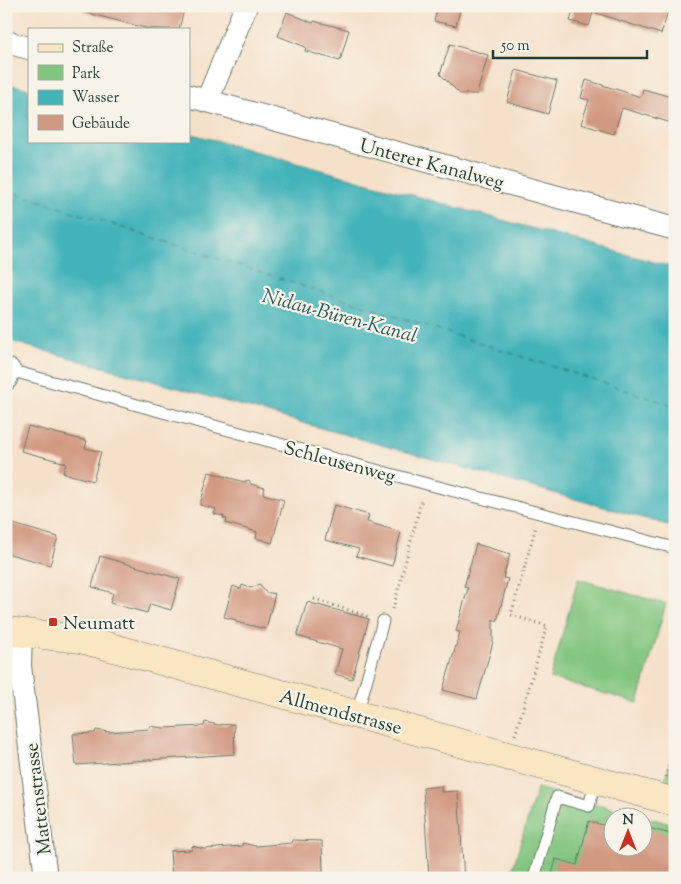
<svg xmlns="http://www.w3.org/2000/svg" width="681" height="884" viewBox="0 0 681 884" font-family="'Sorts Mill Goudy',serif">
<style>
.green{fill:#81c57f;stroke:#50815a;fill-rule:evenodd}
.water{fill:#43b3b9;stroke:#317876}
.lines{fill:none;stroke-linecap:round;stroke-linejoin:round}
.ferry{stroke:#285a55;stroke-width:1;stroke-dasharray:6 5;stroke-linecap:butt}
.building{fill:#d19881}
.service-casing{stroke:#6a7668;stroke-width:13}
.minor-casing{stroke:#6a7668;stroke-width:24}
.secondary-casing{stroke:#6a7668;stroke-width:29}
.path{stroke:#6a7668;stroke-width:3;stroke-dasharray:1 4;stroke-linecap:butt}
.service{stroke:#fff;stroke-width:11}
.minor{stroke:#fff;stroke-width:22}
.secondary{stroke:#fbe6c3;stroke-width:28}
.poi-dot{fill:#c8321e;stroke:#f7f3e8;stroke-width:2}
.labels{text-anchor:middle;stroke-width:4.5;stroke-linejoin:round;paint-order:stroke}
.street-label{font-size:19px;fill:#1f3d34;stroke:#f7f3e8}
.poi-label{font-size:19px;fill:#1f3d34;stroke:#f7f3e8;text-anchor:start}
.water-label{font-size:20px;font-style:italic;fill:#285a55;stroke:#f7f3e8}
</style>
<rect width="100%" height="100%" fill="#f7f3e8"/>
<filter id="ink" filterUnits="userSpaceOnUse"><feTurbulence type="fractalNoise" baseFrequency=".02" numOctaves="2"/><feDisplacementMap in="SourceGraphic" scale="10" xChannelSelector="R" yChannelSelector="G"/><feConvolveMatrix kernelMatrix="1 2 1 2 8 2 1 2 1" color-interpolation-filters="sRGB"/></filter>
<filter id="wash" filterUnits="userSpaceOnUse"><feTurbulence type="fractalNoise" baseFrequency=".0096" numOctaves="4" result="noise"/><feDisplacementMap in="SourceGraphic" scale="20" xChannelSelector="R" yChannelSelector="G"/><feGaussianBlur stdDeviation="1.12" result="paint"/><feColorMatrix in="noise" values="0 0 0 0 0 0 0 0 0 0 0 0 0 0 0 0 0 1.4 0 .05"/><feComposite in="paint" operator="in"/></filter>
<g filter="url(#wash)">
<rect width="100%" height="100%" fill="#f5e1ca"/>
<g class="green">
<path d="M578 579 666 604 638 703 550 678Z"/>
<path d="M675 746V787L664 784Z"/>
<path d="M537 788 675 825V878H510ZM614 816H644V846H614Z"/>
</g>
<path class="water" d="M6 83 29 89V141H189V133L675 268V527L6 340Z"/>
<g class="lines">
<path class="ferry" d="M6 190 675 406"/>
</g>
<g id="blocks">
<g class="building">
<path d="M85 6H185L179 29H149L84 12Z"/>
<path d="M438 6H461L456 26 434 21Z"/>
<path d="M575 6H670L661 34 593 12 589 26 570 21Z"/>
<path d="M287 12 313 23 314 21 349 30 340 61 305 51 306 47 278 36Z"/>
<path d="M450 44 488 55 477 94H460L440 74Z"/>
<path d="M516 70 557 81 548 114 507 102Z"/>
<path d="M586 80 641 97 643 89 675 98V124L622 108 614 134 581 124 589 100 581 98Z"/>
<path d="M28 426 87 441 85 448 101 452 93 481 63 473 66 463 21 451Z"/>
<path d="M209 472 244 482 249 480 251 484 265 488 263 494 284 500 272 543 256 538 257 532 226 523 227 519 223 518 224 516 214 514 216 509 200 505Z"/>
<path d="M334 505 369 515 367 522 401 532 392 566 356 556 359 549 325 540Z"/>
<path d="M6 522 58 537 50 565 6 553Z"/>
<path d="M476 544 510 554 503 578 508 579 497 621 493 619V642L477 699 443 690 460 632 456 631 468 588 464 587Z"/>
<path d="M100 556 180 579 171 610 150 604 147 613 110 603 113 593 92 587Z"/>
<path d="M260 584 265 592 275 594 266 629 236 622V620L224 617 233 586 241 589 242 585 251 588Z"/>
<path d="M307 602 369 619 352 679 335 674 342 649 297 636Z"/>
<path d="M205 722 218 725 234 724 235 754 76 765 73 734 95 733 96 730 108 732 150 729V726L164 728 204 726Z"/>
<path d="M441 786V792L458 791 464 878H429L423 788Z"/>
<path d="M612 818 614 846H644V827L675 835V878H551L556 859 577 865 589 821 610 827Z"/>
<path d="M293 840 322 841 323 872 236 878H172L170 851 192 850V846L204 849 242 846V843L256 846 292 843Z"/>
</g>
</g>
</g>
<g filter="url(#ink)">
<use href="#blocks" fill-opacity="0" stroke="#6a7668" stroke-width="1"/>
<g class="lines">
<g class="service-casing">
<g id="service">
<path d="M9 370 427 484 675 548"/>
<path d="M357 714 383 621"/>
<path d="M534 878 557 797 589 806 596 780"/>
</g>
</g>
<g class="minor-casing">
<g id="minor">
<path d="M6 42 29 48"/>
<path d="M189 96 675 229"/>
<path d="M207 101 246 6"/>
<path d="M6 370H9L6 379"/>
<path d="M21 632 20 666 46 878"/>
</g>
</g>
<g class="secondary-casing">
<path id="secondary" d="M6 631 81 639 675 802"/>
</g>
<g class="path">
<path d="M314 599 370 617"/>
<path d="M393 609 422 499"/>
<path d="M515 735 547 626 511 615 536 526"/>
<path d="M666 777 675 746"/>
</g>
<use href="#service" class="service"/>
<use href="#minor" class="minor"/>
<use href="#secondary" class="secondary"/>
</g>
</g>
<rect class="poi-dot" x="48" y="617" width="10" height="10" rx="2.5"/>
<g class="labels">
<g class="street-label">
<text transform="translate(432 163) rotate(15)" y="7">Unterer Kanalweg</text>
<text transform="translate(340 461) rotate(15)" y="7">Schleusenweg</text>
<text transform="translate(341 711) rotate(15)" y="7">Allmendstrasse</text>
<text transform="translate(37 799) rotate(-97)" y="7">Mattenstrasse</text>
</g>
<g class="poi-label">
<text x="63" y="629">Neumatt</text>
</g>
<g class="water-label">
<text transform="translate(340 315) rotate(15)" y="7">Nidau-Büren-Kanal</text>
</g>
</g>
<rect width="681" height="884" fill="none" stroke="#f7f3e8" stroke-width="25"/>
<rect x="28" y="28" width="162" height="115" fill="#f7f3e8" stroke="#a1aaa0"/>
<rect x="38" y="44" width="25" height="8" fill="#fbe6c3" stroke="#a1aaa0"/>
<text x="72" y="52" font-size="15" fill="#1f3d34">Straße</text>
<rect x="38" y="65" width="25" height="15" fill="#81c57f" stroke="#a1aaa0"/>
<text x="72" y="78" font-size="15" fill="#1f3d34">Park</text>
<rect x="38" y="90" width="25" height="15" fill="#43b3b9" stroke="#a1aaa0"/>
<text x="72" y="102" font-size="15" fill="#1f3d34">Wasser</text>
<rect x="38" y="115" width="25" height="15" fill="#d19881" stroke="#a1aaa0"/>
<text x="72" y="128" font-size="15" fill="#1f3d34">Gebäude</text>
<g transform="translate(628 832)"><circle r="24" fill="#f7f3e8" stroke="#a1aaa0"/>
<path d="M0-4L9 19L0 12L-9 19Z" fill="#c8321e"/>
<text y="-8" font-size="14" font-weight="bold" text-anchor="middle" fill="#1f3d34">N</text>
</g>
<path d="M493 50v8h154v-8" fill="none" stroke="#1f3d34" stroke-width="2.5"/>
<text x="501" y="50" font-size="15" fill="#1f3d34" stroke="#f7f3e8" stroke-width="4" paint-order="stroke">50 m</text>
</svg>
